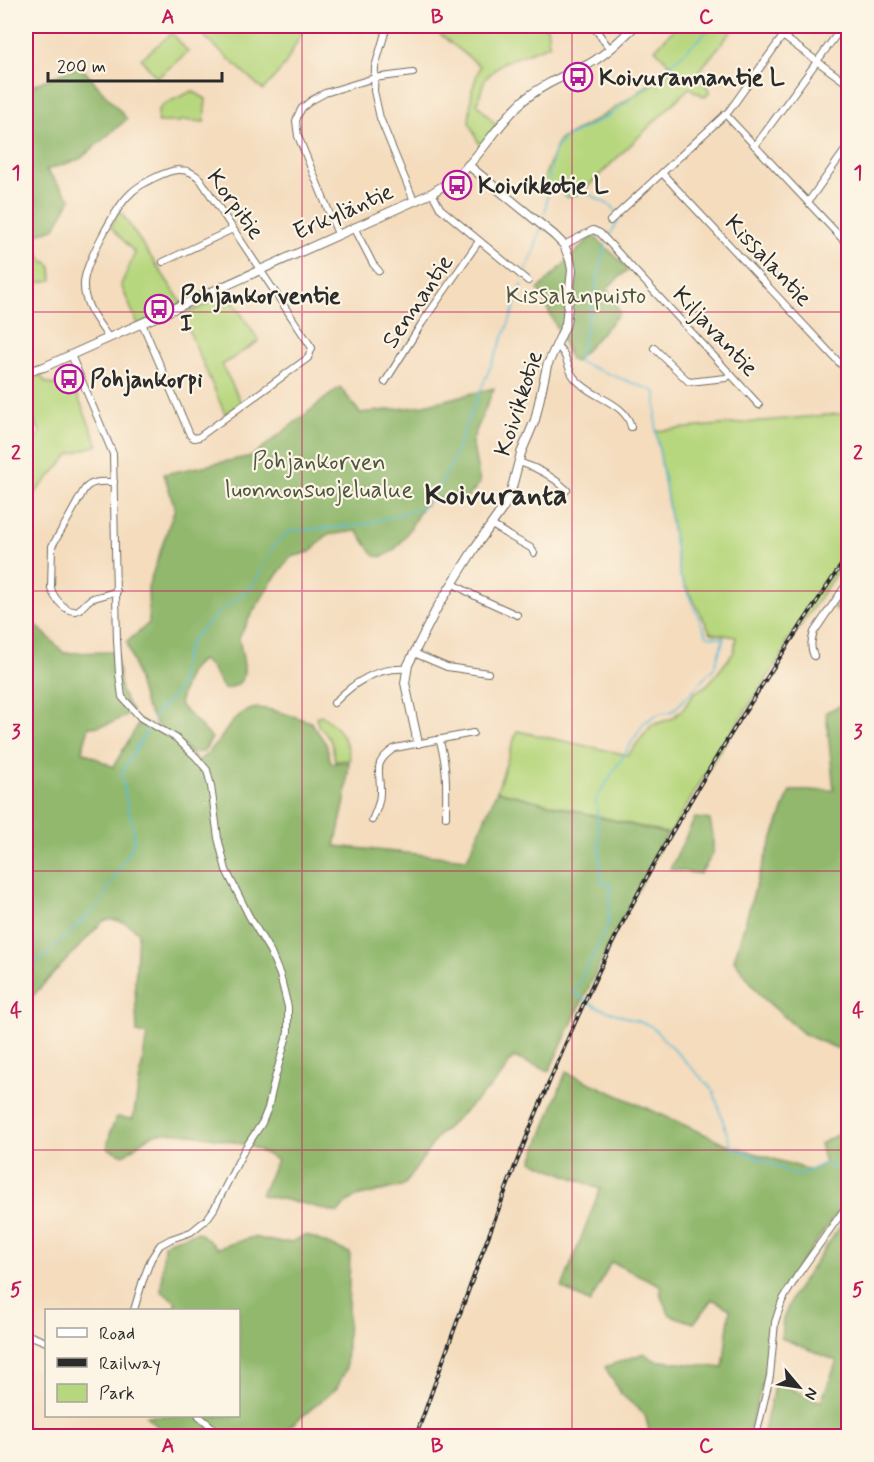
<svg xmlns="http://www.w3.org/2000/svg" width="874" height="1462" viewBox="0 0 874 1462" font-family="Mynerve,sans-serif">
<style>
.green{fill:#b7d77e;stroke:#718154;stroke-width:1.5}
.forest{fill:#91b86d;stroke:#5e724c;stroke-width:1.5}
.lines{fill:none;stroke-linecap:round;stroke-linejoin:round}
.stream{stroke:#58bcd6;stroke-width:1.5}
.minor-casing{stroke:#71695e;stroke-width:8}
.tertiary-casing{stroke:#71695e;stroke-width:10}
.minor{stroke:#fff;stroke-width:6}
.tertiary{stroke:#fff;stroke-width:8}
.rail-casing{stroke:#2b2b2b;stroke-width:4}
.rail{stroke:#fcf5e5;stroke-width:1.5;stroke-dasharray:4.5;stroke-linecap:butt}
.grid{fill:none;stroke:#c2185b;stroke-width:1.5;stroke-opacity:0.55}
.labels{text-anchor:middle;stroke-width:4.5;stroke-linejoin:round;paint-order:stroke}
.poi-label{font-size:24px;font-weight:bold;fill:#2b2b2b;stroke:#fcf5e5;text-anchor:start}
.street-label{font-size:24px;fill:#2b2b2b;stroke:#fcf5e5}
.park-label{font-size:24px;fill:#4e5640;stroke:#fcf5e5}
.district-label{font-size:30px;font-weight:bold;fill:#2b2b2b;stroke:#fcf5e5}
.neatline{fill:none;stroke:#c2185b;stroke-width:2}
.grid-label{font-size:20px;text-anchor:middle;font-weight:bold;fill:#c2185b}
</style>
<rect width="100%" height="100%" fill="#fcf5e5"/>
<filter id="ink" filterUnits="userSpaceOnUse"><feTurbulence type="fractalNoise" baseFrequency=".0167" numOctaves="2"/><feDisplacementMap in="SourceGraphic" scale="12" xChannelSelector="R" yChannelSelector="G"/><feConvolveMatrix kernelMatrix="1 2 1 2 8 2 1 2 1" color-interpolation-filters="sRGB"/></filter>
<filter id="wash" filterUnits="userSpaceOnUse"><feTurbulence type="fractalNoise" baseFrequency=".008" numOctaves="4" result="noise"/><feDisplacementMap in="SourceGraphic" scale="24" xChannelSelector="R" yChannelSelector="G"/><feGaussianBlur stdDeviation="1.35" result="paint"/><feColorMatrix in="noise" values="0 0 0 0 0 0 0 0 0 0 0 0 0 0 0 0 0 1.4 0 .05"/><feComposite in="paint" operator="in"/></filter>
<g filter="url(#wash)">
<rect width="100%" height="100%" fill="#f4dcbd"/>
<g class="green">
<path d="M193 26H305L285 65 263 90Z"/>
<path d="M434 26H547L549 45 502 63 485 79 477 104 498 127 480 146 469 122 472 90 480 66 433 29Z"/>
<path d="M677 26H736L699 71 710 92 705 97 689 88 583 191 567 198 560 189 541 186 558 141 606 114 674 69 655 49Z"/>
<path d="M172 33 188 52 157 78 141 59Z"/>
<path d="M192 91 206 99 204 122 183 120 179 122H158V110L164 104Z"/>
<path d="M120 211 182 303 138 325 121 285 135 253 111 227Z"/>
<path d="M26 232 30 236 44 263 46 261 51 266 52 280 26 285Z"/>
<path d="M229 295 259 341 222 365 241 402 225 414 182 315Z"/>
<path d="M26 376H41L45 382 53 385 65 379 72 383 98 445 70 454 26 503V449L41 433 26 407Z"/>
<path d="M848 413V555L800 627 785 643 786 649 713 761 670 834 497 791 517 731 628 755 652 725 671 719 684 708 694 693 707 685 716 675 734 652 736 637 711 633 680 576 656 431Z"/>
<path d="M321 715C338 727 348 739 350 760L335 761C334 755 333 743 329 738 323 729 318 729 316 717Z"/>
</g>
<g class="forest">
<path d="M80 66 127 119 80 159 46 170 71 199 54 229 30 236 26 232V88Z"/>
<path d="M593 235 629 269 607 288 620 313 575 362 570 359 559 332 538 290Z"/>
<path d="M340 387 360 413 416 407 494 388 472 441 480 483 466 499H443L429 497C417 511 403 552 383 556 382 557 374 556 374 555L357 531 327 535 310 552 291 557 273 580 251 615 239 638C242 660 255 684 224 689L210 666 202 660C187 668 184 688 179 704L212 738 203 752 193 753 159 728 145 705 127 642 149 623 148 587 175 508 164 474 252 456Z"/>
<path d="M848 586V621L834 608Z"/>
<path d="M26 615 64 653 116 652 121 692 132 711C116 722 108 726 89 727L82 751 113 767 141 720 175 739 198 761C213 750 219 741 229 726 235 718 242 712 252 709 263 705 298 718 311 722L326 744 331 763 349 762 345 801 335 846 467 859 497 791 667 834 608 947 549 1071 513 1057 499 1079 438 1136 406 1183 402 1186 356 1197 347 1202 338 1213 305 1204 261 1195 277 1160C269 1156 261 1151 252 1147 234 1141 173 1128 155 1134 144 1138 134 1148 124 1155L107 1148 111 1130 117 1117 133 1119 147 1035 137 1032 135 983 138 932C128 922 116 918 103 921L26 1003Z"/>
<path d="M848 702V1053L804 1034 761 996 734 960 759 875 790 791 834 790 826 712Z"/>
<path d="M695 818 710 820 713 835V854L700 874 670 869Z"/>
<path d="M566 1072 731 1146 810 1170 825 1163 820 1144 848 1129V1198L796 1270 776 1304 765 1375 748 1436H645L649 1430 645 1415 621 1394 605 1367 644 1353 654 1360 723 1368 730 1309 712 1299 694 1323 670 1315 661 1297 660 1285 611 1262 590 1303 562 1288 600 1189 532 1161Z"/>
<path d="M848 1215V1436H763L775 1382 821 1402 837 1361 781 1338 783 1319 793 1295Z"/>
<path d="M198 1232 218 1248 253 1237 277 1242H291L306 1235 350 1253 346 1369 337 1388 278 1436H161L158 1427 146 1416H238V1310H174L176 1302 161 1291 164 1245 171 1240Z"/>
</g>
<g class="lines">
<g class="stream">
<path d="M548 187 560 189 567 198"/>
<path d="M576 196 583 191 613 207 615 212"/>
<path d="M545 213 552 157 556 147 565 138 612 114 660 74 713 26"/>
<path d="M608 239 618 221 617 219"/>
<path d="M606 244 578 362 656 392V431L680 576 707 636 724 638 714 668 673 711 658 714 644 723 596 799 602 883 611 884 608 925 574 993 597 1007 651 1026 713 1090 731 1146 798 1176 825 1163 848 1174"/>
<path d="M525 271 533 255 540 230"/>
<path d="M153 720 158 711 171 698 180 686 182 669 187 649 194 637 218 613 252 587 275 544 290 531 362 525 422 508 432 500 453 461 465 427 509 323 522 284"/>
<path d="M26 973 99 905 133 845C137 832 132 824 129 812 126 799 124 787 121 774L150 725"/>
</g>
</g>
</g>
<g filter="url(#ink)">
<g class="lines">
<g class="minor-casing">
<g id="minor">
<path d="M387 26 375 67 374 91 380 118 414 201"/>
<path d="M593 26 610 49"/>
<path d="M769 26 848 84"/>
<path d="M725 114 848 245"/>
<path d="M755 146 843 26"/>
<path d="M662 173 848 372"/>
<path d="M432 193 440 208 528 281"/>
<path d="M808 202 848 146"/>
<path d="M610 221 729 111 790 26"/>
<path d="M354 227 373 264 379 271"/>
<path d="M338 234 298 136 296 121 298 115 302 108 312 100 325 93 374 78 413 73"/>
<path d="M564 245 593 230 600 233 759 405"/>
<path d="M163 262 233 229"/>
<path d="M109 338C98 322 83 304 84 284 84 265 116 207 130 194 138 185 168 169 180 170 188 170 195 174 200 179L312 348 308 358 199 437 194 438 190 435 142 323"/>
<path d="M26 339 27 372"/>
<path d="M557 346C566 353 566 361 570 370 572 376 577 381 582 385 597 399 626 404 631 427"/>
<path d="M654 348 689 382 726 378 731 374"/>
<path d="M71 355 113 454 117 640 119 674 122 697 141 718 176 738 196 757 207 770 211 786 218 838 226 870 249 916 270 951 280 975 288 1007V1032L275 1078 268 1108 262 1123 244 1150 214 1209 207 1219 191 1232 171 1239 160 1245 151 1259 142 1283 134 1310"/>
<path d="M385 382 422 323 479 241"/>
<path d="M519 462C538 468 553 476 567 490"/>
<path d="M114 482C103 482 91 480 84 490L68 519 52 546 51 588C53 597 67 615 78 610 84 607 87 600 93 598 101 596 109 594 117 591"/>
<path d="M492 525 511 537 531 548 534 553"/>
<path d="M452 583 475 596 517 615"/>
<path d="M414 653 447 667 488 673"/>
<path d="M814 656C810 647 811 642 814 632L848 582"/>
<path d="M334 703C354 682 377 667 407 669"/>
<path d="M439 739C448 765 446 791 446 817"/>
<path d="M372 820C376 811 380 803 380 793 381 770 371 764 395 748L473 733"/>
<path d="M26 1334 46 1342"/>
<path d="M199 1416 212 1427 219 1436"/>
<path d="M756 1436 770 1376 775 1322 782 1301 797 1276 848 1204"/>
</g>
</g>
<g class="tertiary-casing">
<g id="tertiary">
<path d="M26 372 44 367 432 193C442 186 453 181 462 172 485 149 501 120 525 99 545 83 567 75 589 64 607 54 621 39 635 26"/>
<path d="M418 743 405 683 408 665 437 608 476 546 503 508 510 495 521 453 535 420 547 366 566 324 572 270 570 260 564 245 554 235 468 165"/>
</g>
</g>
<use href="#minor" class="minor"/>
<use href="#tertiary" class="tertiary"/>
<g class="rail-casing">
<path id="rail" d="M416 1436C478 1263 539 1087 623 922 689 794 768 674 848 555"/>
</g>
<use href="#rail" class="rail"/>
</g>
</g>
<path class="grid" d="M302 26V1436M572 26V1436M26 312H848M26 591H848M26 871H848M26 1150H848"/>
<defs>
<g id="bus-ring" transform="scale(1.5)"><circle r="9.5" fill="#fcf5e5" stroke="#b5179e" stroke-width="1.5"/><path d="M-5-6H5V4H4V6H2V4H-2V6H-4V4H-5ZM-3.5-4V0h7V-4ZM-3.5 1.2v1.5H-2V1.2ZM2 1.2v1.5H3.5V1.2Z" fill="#b5179e"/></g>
</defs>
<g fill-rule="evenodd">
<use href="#bus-ring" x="578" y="77"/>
<use href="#bus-ring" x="457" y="185"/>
<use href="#bus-ring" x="159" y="309"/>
<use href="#bus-ring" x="69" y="379"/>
</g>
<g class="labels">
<g class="poi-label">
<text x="599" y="85">Koivurannantie L</text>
<text x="478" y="193">Koivikkotie L</text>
<text x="180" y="303">Pohjankorventie<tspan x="180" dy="28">I</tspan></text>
<text x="90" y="387">Pohjankorpi</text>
</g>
<g class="street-label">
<text transform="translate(236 204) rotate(54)" y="8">Korpitie</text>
<text transform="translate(343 211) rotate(-24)" y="8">Erkyläntie</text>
<text transform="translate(769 260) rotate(47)" y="8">Kissalantie</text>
<text transform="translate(417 301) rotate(-56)" y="8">Sennantie</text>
<text transform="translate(716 331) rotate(47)" y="8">Kiljavantie</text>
<text transform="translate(518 403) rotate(-72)" y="8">Koivikkotie</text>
</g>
<g class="park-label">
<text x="576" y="303">Kissalanpuisto</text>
<text x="319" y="469">Pohjankorven<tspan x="319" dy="28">luonnonsuojelualue</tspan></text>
</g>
<g class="district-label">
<text x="496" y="504">Koivuranta</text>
</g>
</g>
<rect width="874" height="1462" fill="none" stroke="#fcf5e5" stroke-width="66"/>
<rect x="45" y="1309" width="195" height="108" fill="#fcf5e5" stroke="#a8a49b" stroke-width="1.5"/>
<rect x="57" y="1328" width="30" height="9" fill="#ffffff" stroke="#a8a49b" stroke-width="1.5"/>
<text x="99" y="1339" font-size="18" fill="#2b2b2b">Road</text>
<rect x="57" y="1358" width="30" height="9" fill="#2b2b2b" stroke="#a8a49b" stroke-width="1.5"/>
<text x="99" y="1369" font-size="18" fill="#2b2b2b">Railway</text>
<rect x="57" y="1384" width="30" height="18" fill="#b7d77e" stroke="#a8a49b" stroke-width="1.5"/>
<text x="99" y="1399" font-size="18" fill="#2b2b2b">Park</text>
<g transform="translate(799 1387) rotate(119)" stroke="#fcf5e5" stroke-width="4.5" paint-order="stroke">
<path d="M0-4.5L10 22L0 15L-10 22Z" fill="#2b2b2b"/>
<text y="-9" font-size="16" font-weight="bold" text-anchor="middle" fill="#2b2b2b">N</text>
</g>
<path d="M48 72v9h174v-9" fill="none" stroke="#2b2b2b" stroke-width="3"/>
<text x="57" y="72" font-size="18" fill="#2b2b2b" stroke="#fcf5e5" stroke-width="4.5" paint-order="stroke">200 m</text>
<rect x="33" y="33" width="808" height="1396" class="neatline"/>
<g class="grid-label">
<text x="168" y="23">A</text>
<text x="437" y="23">B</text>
<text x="706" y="23">C</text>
<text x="16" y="179">1</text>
<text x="858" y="179">1</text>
<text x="16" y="459">2</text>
<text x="858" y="459">2</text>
<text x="16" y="738">3</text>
<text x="858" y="738">3</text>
<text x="16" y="1017">4</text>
<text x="858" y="1017">4</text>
<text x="16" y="1296">5</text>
<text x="858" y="1296">5</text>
<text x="168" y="1452">A</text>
<text x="437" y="1452">B</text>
<text x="706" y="1452">C</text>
</g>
</svg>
